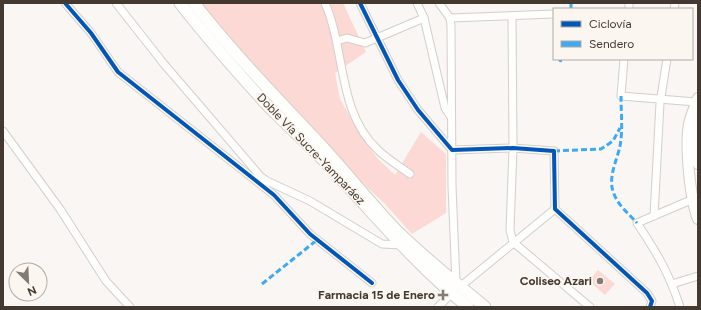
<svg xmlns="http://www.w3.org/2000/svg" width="701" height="310" viewBox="0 0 701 310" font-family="Figtree,sans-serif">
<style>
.green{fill:#fcd9d5}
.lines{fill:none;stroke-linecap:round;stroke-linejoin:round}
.minor-casing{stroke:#d5cec9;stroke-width:9}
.primary-casing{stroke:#d5cec9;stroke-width:12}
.trunk-casing{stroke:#d5cec9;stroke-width:13}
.minor{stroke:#fefefd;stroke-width:7}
.primary{stroke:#fefefd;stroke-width:10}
.trunk{stroke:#fefefd;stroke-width:11}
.quiet{stroke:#3fa9f5;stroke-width:3;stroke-dasharray:6 3;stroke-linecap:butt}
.cycleway-casing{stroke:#fcf6f1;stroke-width:6}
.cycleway{stroke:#0057b8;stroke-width:4}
.poi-dot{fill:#837b75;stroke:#fcf6f1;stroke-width:1.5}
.labels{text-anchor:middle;stroke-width:3.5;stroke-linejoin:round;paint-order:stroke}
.street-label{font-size:12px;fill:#443930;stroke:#fcf6f1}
.poi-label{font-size:12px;font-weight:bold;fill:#443930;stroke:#fcf6f1;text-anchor:end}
</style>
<rect width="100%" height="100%" fill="#f9f6f4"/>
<g class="green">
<path d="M192 3H343L366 52 335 73 340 99 361 136 378 159 395 175 421 132 446 154V213L412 234 384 203 309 132Z"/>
<path d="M598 270 615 284 605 295 589 281Z"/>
</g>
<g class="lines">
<g class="minor-casing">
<g id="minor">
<path d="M65 3 91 33 118 72 274 195 310 234 372 283"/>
<path d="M116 3 164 64 261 177 267 181 310 201 382 244 402 245"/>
<path d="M325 3C346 51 337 112 378 150 387 159 399 166 410 174"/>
<path d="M360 3 398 80 418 110 452 150 513 148 554 151 555 209 647 293 652 301 650 307"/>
<path d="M417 3 424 18 445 108 451 117"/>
<path d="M439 3 450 18 451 26 452 186 456 283"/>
<path d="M629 9V3"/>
<path d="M674 9 675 3"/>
<path d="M512 16 513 148 510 230 513 242 590 307"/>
<path d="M450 18 554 14"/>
<path d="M337 41 347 38 365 43 424 18"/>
<path d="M624 59 621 96 696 102"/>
<path d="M3 131 60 209 106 281 130 307"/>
<path d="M654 216 660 103 667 59"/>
<path d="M672 284 698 276"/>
<path d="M461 286 555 209"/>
<path d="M438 307 451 294"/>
<path d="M680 307C669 273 657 253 637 223L698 197"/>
</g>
</g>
<g class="primary-casing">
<g id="primary">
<path d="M698 98C695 106 691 115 689 124 685 146 690 199 698 219"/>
<path d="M698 118 696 148 698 164"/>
</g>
</g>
<g class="trunk-casing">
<g id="trunk">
<path d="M180 3C208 39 238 73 269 107 289 127 310 146 330 167 375 215 417 266 468 307"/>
<path d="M194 3C233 53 276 97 319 143 346 172 371 204 398 232 426 259 455 282 485 307"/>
</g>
</g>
<use href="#minor" class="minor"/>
<use href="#primary" class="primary"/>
<use href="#trunk" class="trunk"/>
<g class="quiet">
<path d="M571 9V3"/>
<path d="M560 62 561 59"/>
<path d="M621 96C621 112 623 130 620 146 617 161 607 178 614 194 618 205 629 214 637 223"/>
<path d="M554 151 601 149 613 141 620 128"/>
<path d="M262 284 317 240"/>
</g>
<g class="cycleway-casing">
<g id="cycleway">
<path d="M65 3 91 33 118 72 274 195 310 234 372 283"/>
<path d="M360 3 398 80 418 110 452 150 513 148 554 151 555 209 647 293 652 301 650 307"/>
</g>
</g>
<use href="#cycleway" class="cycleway"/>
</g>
<g class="poi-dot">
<circle cx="600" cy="281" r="4"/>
<path d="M441 289h4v4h4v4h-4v4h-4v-4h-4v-4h4z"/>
</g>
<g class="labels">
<g class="street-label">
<text transform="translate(311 149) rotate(46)" y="4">Doble Vía Sucre-Yamparáez</text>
</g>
<g class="poi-label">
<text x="592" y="285">Coliseo Azari</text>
<text x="435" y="299">Farmacia 15 de Enero</text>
</g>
</g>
<rect width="701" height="310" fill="none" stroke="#443930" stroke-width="8"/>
<rect x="553" y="8" width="140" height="52" fill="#fcf6f1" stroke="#b2aaa4"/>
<rect x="561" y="21" width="20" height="6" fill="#0057b8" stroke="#b2aaa4"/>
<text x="589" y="28" font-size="12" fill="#443930">Ciclovía</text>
<rect x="561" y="41" width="20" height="6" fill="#3fa9f5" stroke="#b2aaa4"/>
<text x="589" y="48" font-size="12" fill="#443930">Sendero</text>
<g transform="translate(28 282) rotate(156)"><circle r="19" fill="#fcf6f1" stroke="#b2aaa4"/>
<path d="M0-3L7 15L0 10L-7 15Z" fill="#837b75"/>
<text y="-6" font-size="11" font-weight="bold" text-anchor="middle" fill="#443930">N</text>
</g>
</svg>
